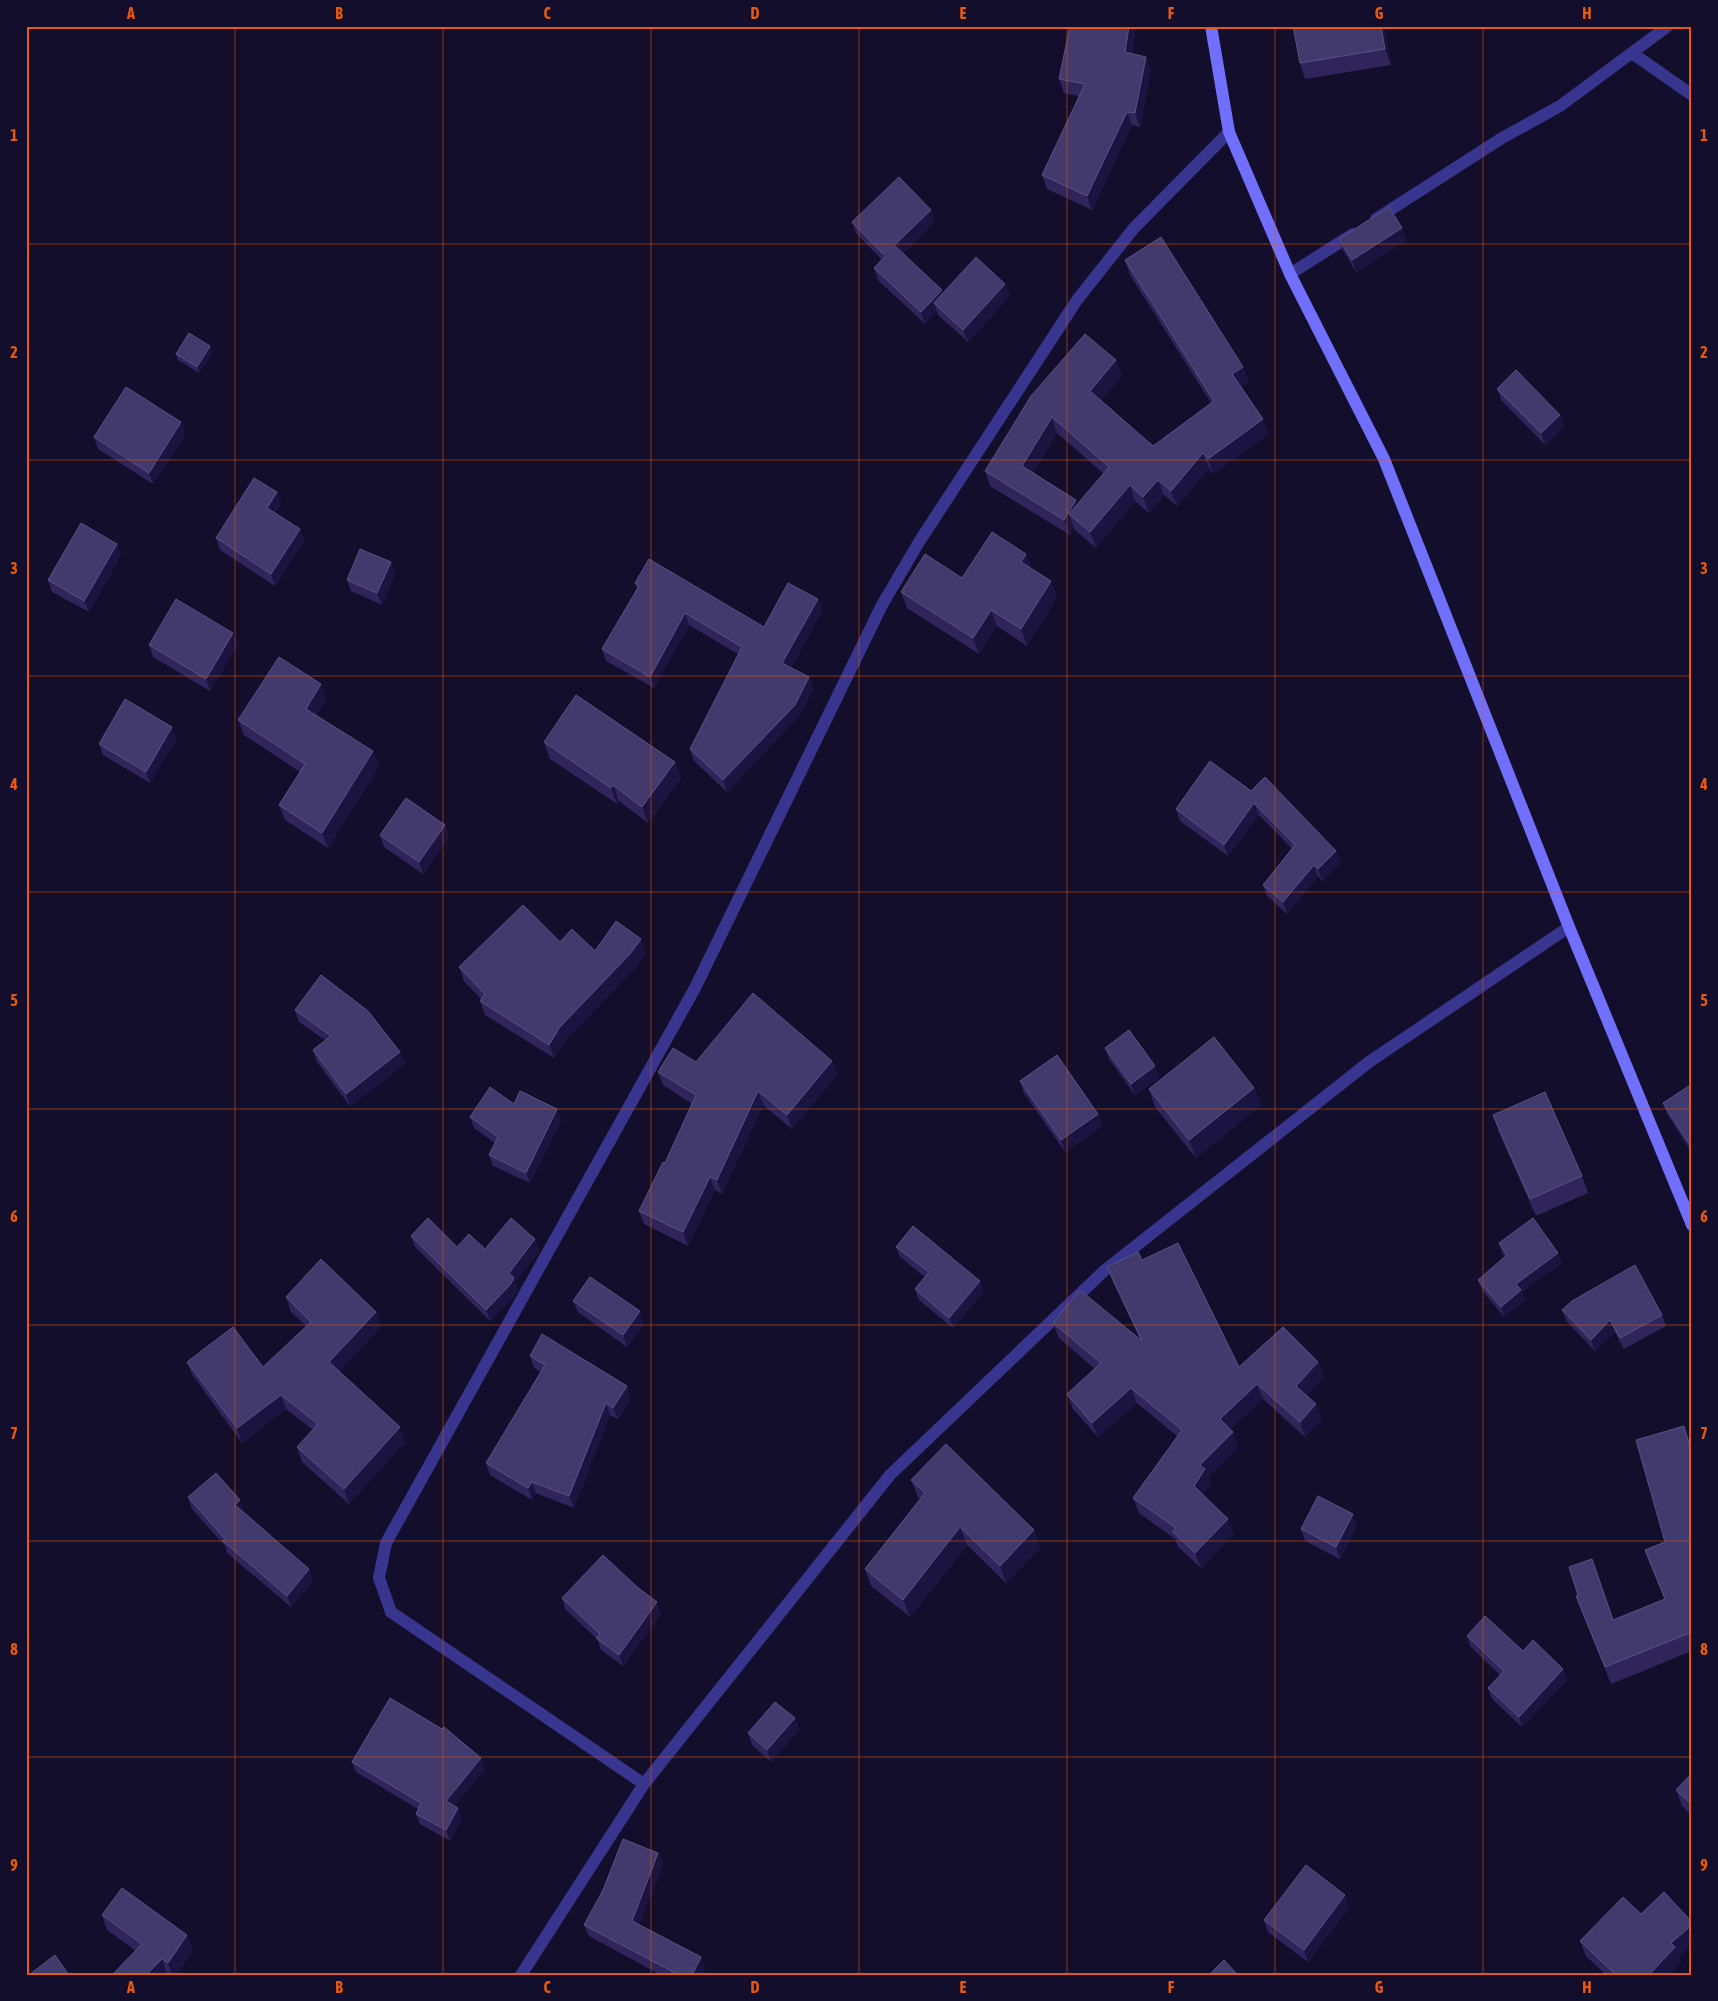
<svg xmlns="http://www.w3.org/2000/svg" width="1718" height="2001" viewBox="0 0 1718 2001" font-family="'Asap Condensed',sans-serif">
<style>
.lines{fill:none;stroke-linecap:round;stroke-linejoin:round}
.street{stroke:#37358e;stroke-width:12}
.secondary{stroke:#716fff;stroke-width:12}
.wall{fill:#2f255a;fill-rule:evenodd}
.shaded-wall{fill:#1c1440}
.building{fill:#42396c;stroke:#5a5283}
.grid{fill:none;stroke:#e8590c;stroke-width:1;stroke-opacity:0.55}
.neatline{fill:none;stroke:#e8590c;stroke-width:2}
.grid-label{font-size:16px;text-anchor:middle;font-weight:bold;fill:#e8590c}
</style>
<rect width="100%" height="100%" fill="#130e2b"/>
<g class="lines">
<g class="street">
<path d="M1632 53 1692 95"/>
<path d="M1376 219 1502 138 1560 106 1668 26"/>
<path d="M1290 274 1353 234"/>
<path d="M644 1784 391 1612 379 1578 386 1543 695 988 882 605 919 542 1077 300 1134 228 1229 132"/>
<path d="M521 1975 644 1784 890 1475 1104 1271 1369 1062 1569 927"/>
</g>
<path class="secondary" d="M1211 26 1229 132 1290 274 1384 459 1569 927 1692 1225"/>
</g>
<g class="wall">
<path d="M1070 26H1136L1132 54 1151 70 1140 127 1132 125 1092 210 1047 189 1042 175 1079 96 1064 93 1059 79Z"/>
<path d="M1293 26H1384L1391 65 1305 79 1300 63Z"/>
<path d="M935 221 903 253 943 293 1005 284 1010 296 968 342 938 315 937 311 925 324 878 280 874 268 882 260 856 233 852 222Z"/>
<path d="M1339 239 1407 240 1356 272 1343 250Z"/>
<path d="M1125 260 1249 382 1241 387 1269 434 1213 474 1209 468 1177 506 1164 495 1149 513 1135 501 1096 548 1075 530 1074 528 1070 535 990 486 985 471 1116 360 1122 376 1101 400 1153 446 1211 403 1130 275ZM1057 433 1104 474 1078 504 1033 472Z"/>
<path d="M210 346 212 352 199 373 178 360 176 354Z"/>
<path d="M1497 389 1560 415 1564 426 1545 445 1502 401Z"/>
<path d="M185 434 153 484 98 449 94 437Z"/>
<path d="M277 492 281 504 275 513 300 529 304 541 275 586 220 550 216 538Z"/>
<path d="M117 544 121 555 89 612 52 592 48 580Z"/>
<path d="M1026 554 1031 568 1057 597 1027 646 997 626 979 654 907 608 901 592 962 578Z"/>
<path d="M395 574 382 605 351 591 347 580Z"/>
<path d="M635 583 764 627 818 599 822 611 791 668 809 677 813 689 799 716 727 792 694 761 690 749 738 654 689 625 654 688 606 661 602 649 637 589Z"/>
<path d="M233 633 238 644 210 691 153 657 149 645Z"/>
<path d="M327 699 316 716 379 766 328 848 285 820 279 805 300 772 244 735 238 720Z"/>
<path d="M172 727 176 739 150 783 103 755 99 744Z"/>
<path d="M544 742 675 762 681 778 648 823 619 801 617 804 550 759Z"/>
<path d="M1210 761 1336 851 1340 863 1322 881 1318 876 1287 914 1267 896 1263 885 1292 849 1259 815 1228 856 1180 821 1176 809Z"/>
<path d="M445 825 449 837 423 874 384 847 380 835Z"/>
<path d="M560 942 595 951 646 953 635 968 565 1041 554 1058 485 1015 480 1001 481 999 464 981 459 967Z"/>
<path d="M295 1010 400 1052 405 1064 350 1106 317 1062 313 1050 325 1040 299 1022Z"/>
<path d="M1105 1048 1160 1078 1135 1095 1109 1059Z"/>
<path d="M832 1061 837 1074 792 1129 763 1105 722 1194 715 1190 688 1246 644 1224 639 1211 665 1163 692 1104 663 1085 658 1072 696 1062Z"/>
<path d="M1020 1081 1098 1114 1102 1126 1065 1152 1024 1093Z"/>
<path d="M1692 1084V1153L1667 1114 1663 1103Z"/>
<path d="M1254 1088 1261 1105 1196 1158 1155 1107 1149 1089Z"/>
<path d="M514 1104 561 1120 530 1183 493 1166 489 1155 495 1143 474 1128 470 1117Z"/>
<path d="M1493 1115 1582 1176 1588 1193 1536 1216 1499 1133Z"/>
<path d="M411 1236 457 1247 485 1249 535 1239 539 1251 515 1282 518 1290 514 1297 490 1321 415 1247Z"/>
<path d="M1499 1243 1562 1263 1522 1292 1524 1300 1504 1317 1482 1290 1478 1280 1505 1257 1502 1253Z"/>
<path d="M896 1247 984 1291 953 1328 919 1300 915 1289 925 1277 900 1257Z"/>
<path d="M1142 1260 1239 1367 1318 1362 1324 1377 1307 1395 1322 1419 1305 1437 1263 1399 1230 1429 1238 1447 1208 1477 1211 1484 1203 1495 1234 1534 1201 1568 1178 1547 1175 1539 1139 1513 1133 1498 1178 1437 1137 1403 1098 1437 1073 1409 1067 1394 1095 1369 1059 1338 1053 1323 1140 1339 1113 1282 1107 1267Z"/>
<path d="M286 1297 376 1312 381 1327 339 1371 405 1442 349 1504 302 1462 297 1447 313 1430 286 1409 242 1443 193 1376 187 1362 263 1367 306 1326 291 1312Z"/>
<path d="M573 1301 644 1323 627 1347 578 1312Z"/>
<path d="M1562 1310 1662 1315 1666 1326 1624 1349 1615 1332 1595 1351 1567 1322Z"/>
<path d="M530 1356 631 1398 618 1419 610 1415 574 1508 536 1493 532 1500 490 1475 486 1463 541 1372 534 1368Z"/>
<path d="M1690 1443 1692 1448V1651L1611 1684 1576 1596 1578 1595 1613 1620 1665 1599 1645 1550 1665 1542Z"/>
<path d="M911 1480 1034 1530 1040 1548 1006 1583 967 1545 910 1617 871 1586 865 1569 920 1499 918 1497Z"/>
<path d="M188 1497 244 1512 309 1569 313 1581 291 1607 227 1553 225 1546 192 1509Z"/>
<path d="M1357 1526 1340 1559 1305 1541 1301 1529Z"/>
<path d="M562 1598 661 1614 623 1666 601 1650 597 1639 566 1610Z"/>
<path d="M1467 1636 1523 1651 1563 1669 1567 1680 1522 1727 1492 1699 1488 1688 1500 1675 1471 1647Z"/>
<path d="M795 1718 799 1730 771 1762 752 1745 748 1733Z"/>
<path d="M352 1762 485 1769 454 1806 462 1819 450 1841 420 1824 416 1814 418 1809 356 1772Z"/>
<path d="M1692 1773V1816L1682 1806 1676 1790Z"/>
<path d="M658 1853 663 1864 639 1925 701 1957 705 1969 702 1975H661L589 1936 584 1925Z"/>
<path d="M1349 1907 1308 1962 1268 1932 1264 1920Z"/>
<path d="M102 1915 193 1950 176 1975H169L107 1930Z"/>
<path d="M1580 1941 1679 1957 1681 1962 1669 1975H1606L1586 1956Z"/>
</g>
<g class="shaded-wall">
<path d="M1129 26H1136L1130 66 1125 52Z"/>
<path d="M1381 26H1384L1391 65 1385 49Z"/>
<path d="M1146 57 1151 70 1140 127 1135 113Z"/>
<path d="M1127 112 1132 125 1092 210 1087 196Z"/>
<path d="M931 210 935 221 888 267 884 255Z"/>
<path d="M1402 228 1407 240 1356 272 1352 260Z"/>
<path d="M1005 284 1010 296 968 342 963 330Z"/>
<path d="M942 290 946 302 934 303 937 311 925 324 921 312Z"/>
<path d="M210 346 212 352 199 373 197 367Z"/>
<path d="M1116 360 1122 376 1096 406 1090 391Z"/>
<path d="M1243 367 1249 382 1237 389 1232 374Z"/>
<path d="M1560 415 1564 426 1545 445 1541 433Z"/>
<path d="M1052 417 1057 433 1027 481 1022 466Z"/>
<path d="M1263 419 1269 434 1213 474 1208 459Z"/>
<path d="M181 422 185 434 153 484 149 473Z"/>
<path d="M1203 453 1209 468 1177 506 1171 491Z"/>
<path d="M1158 480 1164 495 1149 513 1143 497Z"/>
<path d="M1130 485 1135 501 1096 548 1090 532Z"/>
<path d="M277 492 281 504 271 519 267 508Z"/>
<path d="M1076 500 1082 515 1069 514 1074 528 1070 535 1064 520Z"/>
<path d="M300 529 304 541 275 586 271 574Z"/>
<path d="M117 544 121 555 89 612 84 601Z"/>
<path d="M1026 554 1032 570 1021 562Z"/>
<path d="M391 562 395 574 382 605 377 593Z"/>
<path d="M1051 581 1057 597 1027 646 1021 629Z"/>
<path d="M818 599 822 611 787 675 782 663Z"/>
<path d="M991 610 997 626 979 654 973 638Z"/>
<path d="M685 613 689 625 654 688 650 677Z"/>
<path d="M233 633 238 644 210 691 206 679Z"/>
<path d="M809 677 813 689 799 716 727 792 723 780Z"/>
<path d="M321 684 327 699 311 724 306 709Z"/>
<path d="M172 727 176 739 150 783 146 772Z"/>
<path d="M373 751 379 766 328 848 322 833Z"/>
<path d="M675 762 681 778 648 823 642 807Z"/>
<path d="M613 785 619 801 617 804 611 788Z"/>
<path d="M1254 803 1259 815 1228 856 1224 845Z"/>
<path d="M445 825 449 837 423 874 419 862Z"/>
<path d="M1336 851 1340 863 1322 881 1318 869Z"/>
<path d="M1314 865 1318 876 1287 914 1283 902Z"/>
<path d="M641 939 646 953 635 968 565 1041 554 1058 549 1045 560 1027Z"/>
<path d="M400 1052 405 1064 350 1106 346 1094Z"/>
<path d="M832 1061 837 1074 792 1129 787 1115Z"/>
<path d="M1155 1066 1160 1078 1135 1095 1131 1084Z"/>
<path d="M1254 1088 1261 1105 1196 1158 1189 1140Z"/>
<path d="M758 1091 763 1105 722 1194 717 1180Z"/>
<path d="M557 1109 561 1120 530 1183 526 1173Z"/>
<path d="M1098 1114 1102 1126 1065 1152 1061 1140Z"/>
<path d="M710 1177 715 1190 688 1246 683 1232Z"/>
<path d="M535 1239 539 1251 515 1282 518 1290 514 1297 490 1321 486 1310 509 1273Z"/>
<path d="M1558 1253 1562 1263 1522 1292 1524 1300 1504 1317 1501 1307 1516 1284Z"/>
<path d="M980 1281 984 1291 953 1328 949 1318Z"/>
<path d="M640 1311 644 1323 627 1347 623 1335Z"/>
<path d="M376 1312 381 1327 334 1376 329 1362Z"/>
<path d="M1610 1320 1615 1332 1595 1351 1591 1340Z"/>
<path d="M1318 1362 1324 1377 1302 1401 1296 1386Z"/>
<path d="M1257 1384 1263 1399 1225 1434 1220 1419Z"/>
<path d="M627 1386 631 1398 618 1419 613 1408Z"/>
<path d="M1131 1388 1137 1403 1098 1437 1092 1423Z"/>
<path d="M281 1395 286 1409 242 1443 237 1428Z"/>
<path d="M606 1403 610 1415 574 1508 569 1496Z"/>
<path d="M1316 1404 1322 1419 1305 1437 1300 1422Z"/>
<path d="M1684 1426 1692 1448V1453Z"/>
<path d="M400 1427 405 1442 349 1504 344 1489Z"/>
<path d="M1233 1432 1238 1447 1208 1477 1211 1484 1199 1501 1194 1486 1200 1465Z"/>
<path d="M532 1482 536 1493 532 1500 528 1488Z"/>
<path d="M240 1500 244 1512 239 1516 235 1505Z"/>
<path d="M1353 1514 1357 1526 1340 1559 1336 1547Z"/>
<path d="M1228 1519 1234 1534 1201 1568 1195 1553Z"/>
<path d="M960 1527 967 1545 910 1617 903 1600Z"/>
<path d="M1034 1530 1040 1548 1006 1583 1000 1566Z"/>
<path d="M309 1569 313 1581 291 1607 287 1596Z"/>
<path d="M657 1602 661 1614 623 1666 619 1655Z"/>
<path d="M1563 1669 1567 1680 1522 1727 1519 1717Z"/>
<path d="M795 1718 799 1730 771 1762 767 1750Z"/>
<path d="M481 1758 485 1769 449 1812 446 1801Z"/>
<path d="M458 1808 462 1819 450 1841 446 1830Z"/>
<path d="M658 1853 663 1864 636 1933 632 1921Z"/>
<path d="M1345 1895 1349 1907 1308 1962 1304 1950Z"/>
<path d="M1692 1925V1945L1679 1957 1681 1962 1669 1975H1649L1671 1943Z"/>
<path d="M187 1935 193 1950 176 1975H172L168 1963Z"/>
<path d="M701 1957 705 1969 702 1975H692Z"/>
<path d="M162 1959 167 1974 166 1975H146Z"/>
</g>
<g class="building">
<path d="M1070 26H1129L1125 52 1146 57 1135 113 1127 112 1087 196 1042 175 1085 84 1059 79Z"/>
<path d="M1293 26H1381L1385 49 1300 63Z"/>
<path d="M899 177 931 210 884 255 852 222Z"/>
<path d="M1389 207 1402 228 1352 260 1339 239Z"/>
<path d="M1161 237 1243 367 1232 374 1263 419 1208 459 1203 453 1171 491 1158 480 1143 497 1130 485 1090 532 1069 514 1109 467 1052 417 1022 466 1076 500 1064 520 985 471 1031 396 1085 334 1116 360 1090 391 1153 446 1214 401 1125 260Z"/>
<path d="M895 246 942 290 921 312 874 268Z"/>
<path d="M976 257 1005 284 963 330 934 303Z"/>
<path d="M189 333 210 346 197 367 176 354Z"/>
<path d="M1516 370 1560 415 1541 433 1497 389Z"/>
<path d="M126 387 181 422 149 473 94 437Z"/>
<path d="M254 478 277 492 267 508 300 529 271 574 216 538Z"/>
<path d="M81 523 117 544 84 601 48 580Z"/>
<path d="M992 532 1026 554 1021 562 1051 581 1021 629 991 610 973 638 901 592 925 554 962 578Z"/>
<path d="M360 549 391 562 377 593 347 580Z"/>
<path d="M649 559 764 627 788 583 818 599 782 663 809 677 795 705 723 780 690 749 742 647 685 613 650 677 602 649 639 586 635 583Z"/>
<path d="M176 599 233 633 206 679 149 645Z"/>
<path d="M279 657 321 684 306 709 373 751 322 833 279 805 305 764 238 720Z"/>
<path d="M576 695 675 762 642 807 613 785 611 788 544 742Z"/>
<path d="M125 699 172 727 146 772 99 744Z"/>
<path d="M1210 761 1251 791 1265 777 1336 851 1318 869 1314 865 1283 902 1263 885 1295 845 1254 803 1224 845 1176 809Z"/>
<path d="M406 798 445 825 419 862 380 835Z"/>
<path d="M523 905 560 942 572 929 595 951 616 921 641 939 630 954 560 1027 549 1045 480 1001 485 994 459 967Z"/>
<path d="M321 975 368 1011 400 1052 346 1094 313 1050 331 1036 295 1010Z"/>
<path d="M753 993 832 1061 787 1115 758 1091 717 1180 710 1177 683 1232 639 1211 663 1162 665 1163 696 1095 658 1072 673 1048 696 1062Z"/>
<path d="M1129 1030 1155 1066 1131 1084 1105 1048Z"/>
<path d="M1214 1037 1254 1088 1189 1140 1149 1089Z"/>
<path d="M1057 1055 1098 1114 1061 1140 1020 1081Z"/>
<path d="M1692 1084V1148L1663 1103Z"/>
<path d="M490 1087 514 1104 520 1091 557 1109 526 1173 489 1155 498 1137 470 1117Z"/>
<path d="M1545 1092 1582 1176 1530 1199 1493 1115Z"/>
<path d="M428 1218 457 1247 469 1234 485 1249 511 1218 535 1239 509 1273 514 1278 510 1285 486 1310 411 1236Z"/>
<path d="M1533 1218 1558 1253 1516 1284 1521 1290 1501 1307 1478 1280 1507 1255 1499 1243Z"/>
<path d="M913 1226 980 1281 949 1318 915 1289 929 1272 896 1247Z"/>
<path d="M1178 1243 1239 1367 1283 1327 1318 1362 1296 1386 1316 1404 1300 1422 1257 1384 1220 1419 1233 1432 1200 1465 1205 1469 1194 1486 1228 1519 1195 1553 1173 1532 1176 1528 1133 1498 1182 1430 1131 1388 1092 1423 1067 1394 1101 1363 1053 1323 1080 1290 1142 1341 1107 1267 1138 1252 1142 1260Z"/>
<path d="M321 1259 376 1312 329 1362 400 1427 344 1489 297 1447 318 1424 281 1395 237 1428 187 1362 233 1327 263 1367 311 1322 286 1297Z"/>
<path d="M1635 1265 1662 1315 1620 1338 1610 1320 1591 1340 1562 1310 1572 1301Z"/>
<path d="M590 1277 640 1311 623 1335 573 1301Z"/>
<path d="M542 1334 627 1386 613 1408 606 1403 569 1496 532 1482 528 1488 486 1463 545 1365 530 1356Z"/>
<path d="M1684 1426 1692 1453V1632L1605 1667 1576 1596 1578 1595 1569 1567 1592 1559 1613 1620 1665 1599 1645 1550 1665 1542 1636 1440Z"/>
<path d="M946 1444 1034 1530 1000 1566 960 1527 903 1600 865 1569 925 1493 911 1480Z"/>
<path d="M216 1473 240 1500 235 1505 309 1569 287 1596 223 1541 225 1539 188 1497Z"/>
<path d="M1318 1496 1353 1514 1336 1547 1301 1529Z"/>
<path d="M603 1555 636 1586 657 1602 619 1655 596 1638 600 1634 562 1598Z"/>
<path d="M1485 1616 1523 1651 1533 1640 1563 1669 1519 1717 1488 1688 1504 1671 1467 1636Z"/>
<path d="M390 1698 442 1729 444 1727 481 1758 446 1801 458 1808 446 1830 416 1814 421 1803 352 1762Z"/>
<path d="M775 1702 795 1718 767 1750 748 1733Z"/>
<path d="M1692 1773V1805L1676 1790Z"/>
<path d="M623 1839 658 1853 632 1921 701 1957 692 1975H679L584 1925 603 1890Z"/>
<path d="M1306 1865 1345 1895 1304 1950 1264 1920Z"/>
<path d="M122 1888 187 1935 168 1963 162 1959 146 1975H112L142 1944 102 1915Z"/>
<path d="M1664 1892 1692 1922V1925L1671 1943 1675 1947 1649 1975H1616L1580 1941 1623 1897 1641 1914Z"/>
<path d="M55 1955 69 1975H29Z"/>
<path d="M1224 1960 1238 1975H1209Z"/>
</g>
<path class="grid" d="M235 26V1975M443 26V1975M651 26V1975M859 26V1975M1067 26V1975M1275 26V1975M1483 26V1975M26 244H1692M26 460H1692M26 676H1692M26 892H1692M26 1109H1692M26 1325H1692M26 1541H1692M26 1757H1692"/>
<rect width="1718" height="2001" fill="none" stroke="#130e2b" stroke-width="55"/>
<rect x="28" y="28" width="1662" height="1946" class="neatline"/>
<g class="grid-label">
<text x="131" y="19">A</text>
<text x="339" y="19">B</text>
<text x="547" y="19">C</text>
<text x="755" y="19">D</text>
<text x="963" y="19">E</text>
<text x="1171" y="19">F</text>
<text x="1379" y="19">G</text>
<text x="1587" y="19">H</text>
<text x="14" y="141">1</text>
<text x="1704" y="141">1</text>
<text x="14" y="358">2</text>
<text x="1704" y="358">2</text>
<text x="14" y="574">3</text>
<text x="1704" y="574">3</text>
<text x="14" y="790">4</text>
<text x="1704" y="790">4</text>
<text x="14" y="1006">5</text>
<text x="1704" y="1006">5</text>
<text x="14" y="1222">6</text>
<text x="1704" y="1222">6</text>
<text x="14" y="1439">7</text>
<text x="1704" y="1439">7</text>
<text x="14" y="1655">8</text>
<text x="1704" y="1655">8</text>
<text x="14" y="1871">9</text>
<text x="1704" y="1871">9</text>
<text x="131" y="1993">A</text>
<text x="339" y="1993">B</text>
<text x="547" y="1993">C</text>
<text x="755" y="1993">D</text>
<text x="963" y="1993">E</text>
<text x="1171" y="1993">F</text>
<text x="1379" y="1993">G</text>
<text x="1587" y="1993">H</text>
</g>
</svg>
